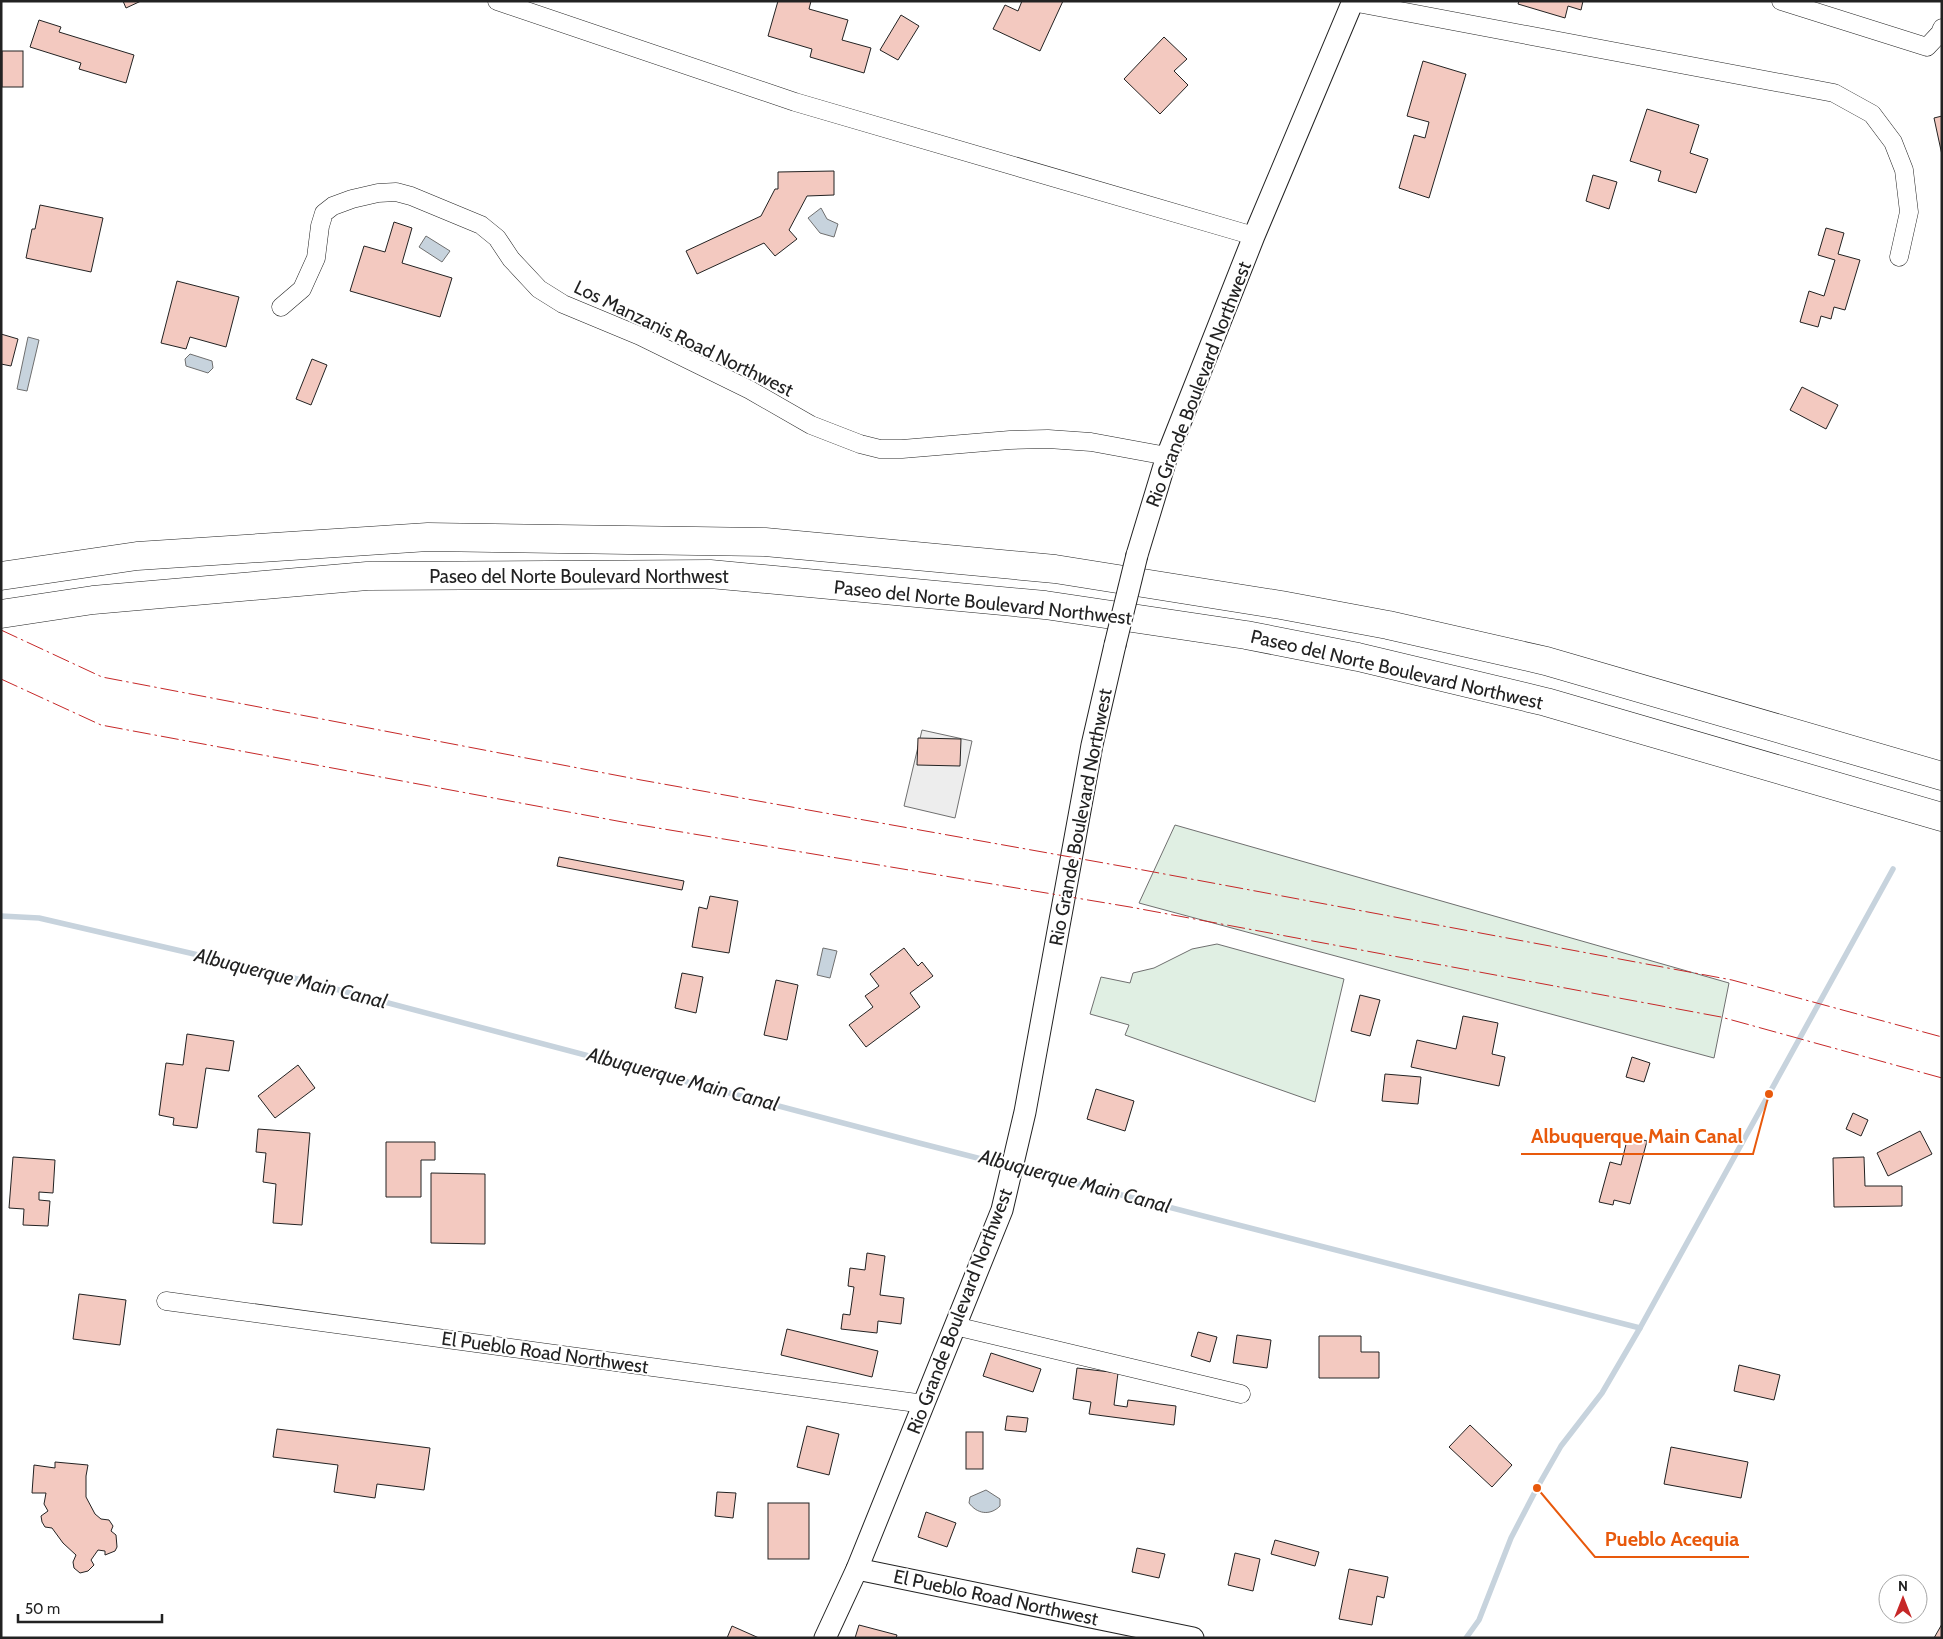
<svg xmlns="http://www.w3.org/2000/svg" width="1943" height="1639" viewBox="0 0 1943 1639" font-family="Cabin,sans-serif">
<style>
.green{fill:#e0efe3;stroke:#6f6f6f}
.parking{fill:#ededed;stroke:#6f6f6f}
.water{fill:#c7d3dd;stroke:#6f6f6f}
.lines{fill:none;stroke-linecap:round;stroke-linejoin:round}
.stream{stroke:#c7d3dd;stroke-width:5.5}
.building{fill:#f3c9c0;stroke:#222}
.minor-casing{stroke:#222;stroke-width:19}
.tertiary-casing{stroke:#222;stroke-width:23}
.motorway-casing{stroke:#222;stroke-width:29}
.minor{stroke:#fff;stroke-width:18}
.tertiary{stroke:#fff;stroke-width:21}
.motorway{stroke:#fff;stroke-width:28}
.tertiary-bridge-casing{stroke:#222;stroke-width:23;stroke-linecap:butt}
.tertiary-bridge{stroke:#fff;stroke-width:21}
.power{stroke:#c62828;stroke-width:1;stroke-dasharray:18 4 2.5 4;stroke-linecap:butt}
.labels{text-anchor:middle;stroke-width:4;stroke-linejoin:round;paint-order:stroke}
.street-label{font-size:19px;fill:#222;stroke:#fff}
.water-label{font-size:20px;font-style:italic;fill:#222;stroke:#fff}
.leader{fill:none;stroke:#e8590c;stroke-width:2}
.callout-dot{fill:#e8590c;stroke:#fff;stroke-width:2}
.callout-label{font-size:20px;text-anchor:middle;font-weight:bold;fill:#e8590c;stroke:#fff;stroke-width:4;stroke-linejoin:round;paint-order:stroke}
</style>
<rect width="100%" height="100%" fill="#fff"/>
<g class="green">
<path d="M1175 825 1729 983 1714 1058 1139 903Z"/>
<path d="M1217 944 1344 979 1315 1102 1125 1035 1129 1025 1090 1014 1101 977 1130 983 1133 973 1154 968 1192 949Z"/>
</g>
<path class="parking" d="M922 730 972 741 955 818 904 806Z"/>
<g class="water">
<path d="M821 208 827 219 838 224 834 237 820 233 808 218Z"/>
<path d="M426 236 450 251 442 262 419 247Z"/>
<path d="M28 337 39 340 27 391 17 389Z"/>
<path d="M190 354 212 361 213 368 208 373 186 366 185 359Z"/>
<path d="M823 948 837 951 830 978 817 975Z"/>
<path d="M986 1490 1000 1499V1506C990 1516 977 1514 969 1503L970 1497Z"/>
</g>
<g class="lines">
<g class="stream">
<path d="M1 916 39 918 267 971 919 1143 1640 1328"/>
<path d="M1466 1638 1479 1620 1511 1538 1537 1488 1561 1446 1602 1393 1640 1328 1893 869"/>
</g>
</g>
<g class="building">
<path d="M123 1H141L126 8Z"/>
<path d="M778 1H811L809 9 848 20 842 40 871 48 864 73 810 57 812 49 768 36Z"/>
<path d="M1022 1H1063L1040 51 993 29 1005 5 1018 11Z"/>
<path d="M1519 1H1583L1581 10 1568 6 1565 18 1518 4Z"/>
<path d="M901 15 919 26 898 60 880 50Z"/>
<path d="M39 20 61 27 59 32 134 55 126 83 79 69 81 63 30 47Z"/>
<path d="M1164 37 1187 59 1174 71 1188 85 1160 114 1124 79Z"/>
<rect x="2" y="51" width="21" height="36"/>
<path d="M1423 61 1466 74 1429 198 1399 188 1414 135 1425 138 1429 122 1407 116Z"/>
<path d="M1647 109 1699 125 1690 153 1708 159 1696 193 1658 181 1661 171 1630 161Z"/>
<path d="M1942 116V155L1934 118Z"/>
<path d="M834 171V195L807 196 789 230 797 239 775 256 764 243 697 274 686 251 761 216 775 189H778V172Z"/>
<path d="M1593 175 1617 182 1609 209 1586 201Z"/>
<path d="M40 205 103 218 91 272 26 258 32 229H35Z"/>
<path d="M394 222 412 228 402 263 452 278 440 317 350 291 364 246 385 252Z"/>
<path d="M1826 228 1844 233 1838 254 1860 260 1845 310 1834 307 1831 319 1821 316 1818 327 1800 322 1809 291 1824 296 1835 260 1818 255Z"/>
<path d="M177 281 239 297 226 347 190 337 186 349 161 343Z"/>
<path d="M1 334 18 339 11 366 1 364Z"/>
<path d="M312 359 327 365 311 405 296 399Z"/>
<path d="M1802 387 1838 405 1826 429 1790 410Z"/>
<path d="M918 738 961 739 960 766 917 765Z"/>
<path d="M559 857 684 881 682 890 557 866Z"/>
<path d="M710 896 738 901 729 953 692 947 699 907 707 909Z"/>
<path d="M904 948 918 966 922 962 933 976 910 993 920 1007 866 1047 849 1025 873 1007 865 996 879 986 870 974Z"/>
<path d="M682 973 703 977 696 1013 675 1008Z"/>
<path d="M776 980 798 985 787 1040 764 1035Z"/>
<path d="M1360 995 1380 1000 1370 1036 1351 1031Z"/>
<path d="M1463 1016 1498 1023 1492 1054 1505 1057 1499 1086 1411 1067 1417 1040 1456 1049Z"/>
<path d="M187 1034 234 1041 229 1071 206 1068 197 1128 173 1125 174 1118 159 1115 166 1063 183 1065Z"/>
<path d="M1632 1057 1650 1063 1644 1082 1626 1077Z"/>
<path d="M298 1065 315 1088 275 1118 258 1096Z"/>
<path d="M1385 1074 1421 1077 1418 1104 1382 1101Z"/>
<path d="M1096 1089 1134 1101 1125 1131 1087 1119Z"/>
<path d="M1853 1113 1868 1120 1861 1136 1846 1129Z"/>
<path d="M258 1129 310 1133 302 1225 273 1223 276 1184 263 1182 266 1153 256 1152Z"/>
<path d="M1920 1131 1932 1154 1888 1176 1877 1153Z"/>
<path d="M1628 1136 1647 1141 1630 1204 1614 1200 1613 1205 1599 1202 1610 1162 1621 1165Z"/>
<path d="M386 1142H435V1160H421V1197H386Z"/>
<path d="M13 1157 55 1160 53 1193 39 1192V1200L50 1201 48 1226 23 1225 24 1209 9 1208Z"/>
<path d="M1864 1157 1865 1186H1902V1206L1834 1207 1833 1158Z"/>
<path d="M431 1173 485 1174V1244L431 1243Z"/>
<path d="M867 1253 885 1256 880 1295 904 1298 901 1324 878 1321 877 1333 841 1329 843 1314 850 1315 854 1287 848 1286 850 1268 865 1270Z"/>
<path d="M79 1294 126 1300 120 1345 73 1339Z"/>
<path d="M787 1329 878 1351 872 1377 781 1355Z"/>
<path d="M1198 1332 1217 1337 1210 1362 1191 1356Z"/>
<path d="M1237 1335 1271 1340 1267 1368 1233 1363Z"/>
<path d="M1319 1336H1361V1352H1379V1378H1319Z"/>
<path d="M991 1353 1041 1369 1033 1392 983 1376Z"/>
<path d="M1739 1365 1780 1375 1774 1400 1734 1391Z"/>
<path d="M1077 1368 1118 1373 1114 1405 1127 1407 1128 1400 1176 1406 1174 1425 1089 1414 1091 1402 1073 1399Z"/>
<path d="M1007 1416 1028 1418 1026 1432 1005 1430Z"/>
<path d="M1470 1425 1512 1465 1492 1487 1449 1447Z"/>
<path d="M807 1426 839 1434 829 1475 797 1467Z"/>
<path d="M277 1429 430 1448 424 1490 377 1484 375 1498 334 1492 338 1465 273 1457Z"/>
<rect x="966" y="1432" width="17" height="37"/>
<path d="M1671 1447 1748 1462 1741 1498 1664 1484Z"/>
<path d="M55 1462 88 1465 86 1476V1497L95 1514 101 1519 109 1520 113 1526 111 1531 116 1535 117 1547 115 1551 105 1555V1551L98 1550 91 1560 94 1565 88 1571 80 1573 74 1568 73 1562 76 1555 63 1543 52 1528 45 1527 42 1522 41 1516 48 1511 44 1504 46 1493H32L34 1465 55 1468Z"/>
<path d="M717 1492 736 1493 733 1518 715 1516Z"/>
<rect x="768" y="1503" width="41" height="56"/>
<path d="M926 1512 956 1523 947 1547 918 1537Z"/>
<path d="M1275 1540 1319 1552 1315 1566 1271 1554Z"/>
<path d="M1137 1548 1165 1554 1159 1578 1132 1572Z"/>
<path d="M1235 1553 1260 1559 1253 1591 1228 1585Z"/>
<path d="M1349 1569 1388 1577 1384 1598 1377 1596 1372 1625 1339 1619Z"/>
<path d="M1942 1624V1638H1934Z"/>
<path d="M859 1625 897 1635 896 1638H855Z"/>
<path d="M732 1626 759 1638H727Z"/>
</g>
<g class="lines">
<g class="minor-casing">
<g id="minor">
<path d="M497 1 795 102 1254 236"/>
<path d="M1781 1 1927 47 1940 33 1942 28"/>
<path d="M1352 2 1834 93 1872 114 1893 142 1904 170 1909 212 1899 257"/>
<path d="M281 307 302 289 316 258 320 226 324 213 333 206 352 199 378 193 396 192 411 196 481 225 497 238 511 259 539 289 563 304 640 336 750 390 811 425 860 444 880 449H902L1010 440 1048 439 1091 442 1167 456"/>
<path d="M166 1301 924 1404"/>
<path d="M955 1326 1241 1394"/>
</g>
</g>
<g class="tertiary-casing">
<g id="tertiary">
<path d="M1137 555 1167 456 1254 236 1353 1"/>
<path d="M857 1569 1193 1638"/>
<path d="M825 1638 857 1569 1002 1210 1025 1112 1092 745 1115 645"/>
</g>
</g>
<g class="motorway-casing">
<g id="motorway">
<path d="M1 576 137 556 428 537 765 542 1055 569 1281 605 1388 625 1546 661 1942 776"/>
<path d="M1 614 93 600 367 576 710 574 1045 605 1246 635 1358 657 1546 702 1942 817"/>
</g>
</g>
<use href="#minor" class="minor"/>
<use href="#tertiary" class="tertiary"/>
<use href="#motorway" class="motorway"/>
<g class="tertiary-bridge-casing">
<path id="tertiary-bridge" d="M1115 645 1137 555"/>
</g>
<use href="#tertiary-bridge" class="tertiary-bridge"/>
<g class="power">
<path d="M1 630 102 677 641 780 1143 870 1732 980 1942 1037"/>
<path d="M1 679 101 725 628 823 1130 907 1721 1017 1942 1078"/>
</g>
</g>
<g class="labels">
<g class="street-label">
<text transform="translate(684 338) rotate(26)" y="7">Los Manzanis Road Northwest</text>
<text transform="translate(1198 384) rotate(-69)" y="7">Rio Grande Boulevard Northwest</text>
<text x="579" y="583">Paseo del Norte Boulevard Northwest</text>
<text transform="translate(983 602) rotate(6)" y="7">Paseo del Norte Boulevard Northwest</text>
<text transform="translate(1397 669) rotate(13)" y="7">Paseo del Norte Boulevard Northwest</text>
<text transform="translate(1080 817) rotate(-79)" y="7">Rio Grande Boulevard Northwest</text>
<text transform="translate(959 1311) rotate(-69)" y="7">Rio Grande Boulevard Northwest</text>
<text transform="translate(545 1352) rotate(8)" y="7">El Pueblo Road Northwest</text>
<text transform="translate(996 1597) rotate(12)" y="7">El Pueblo Road Northwest</text>
</g>
<g class="water-label">
<text transform="translate(291 978) rotate(14)" y="7">Albuquerque Main Canal</text>
<text transform="translate(683 1079) rotate(15)" y="7">Albuquerque Main Canal</text>
<text transform="translate(1075 1181) rotate(15)" y="7">Albuquerque Main Canal</text>
</g>
</g>
<path class="leader" d="M1769 1094L1753 1154H1521M1537 1488L1595 1557H1749"/>
<g class="callout-dot">
<circle cx="1769" cy="1094" r="5"/>
<circle cx="1537" cy="1488" r="5"/>
</g>
<g class="callout-label">
<text x="1637" y="1143">Albuquerque Main Canal</text>
<text x="1672" y="1546">Pueblo Acequia</text>
</g>
<rect width="1943" height="1639" fill="none" stroke="#222222" stroke-width="5"/>
<g transform="translate(1903 1599)"><circle r="24" fill="#ffffff" stroke="#a7a7a7"/>
<path d="M0-4L9 19L0 12L-9 19Z" fill="#c62828"/>
<text y="-8" font-size="14" font-weight="bold" text-anchor="middle" fill="#222222">N</text>
</g>
<path d="M18 1614v8h144v-8" fill="none" stroke="#222222" stroke-width="2.5"/>
<text x="25" y="1614" font-size="15" fill="#222222" stroke="#ffffff" stroke-width="4" paint-order="stroke">50 m</text>
</svg>
